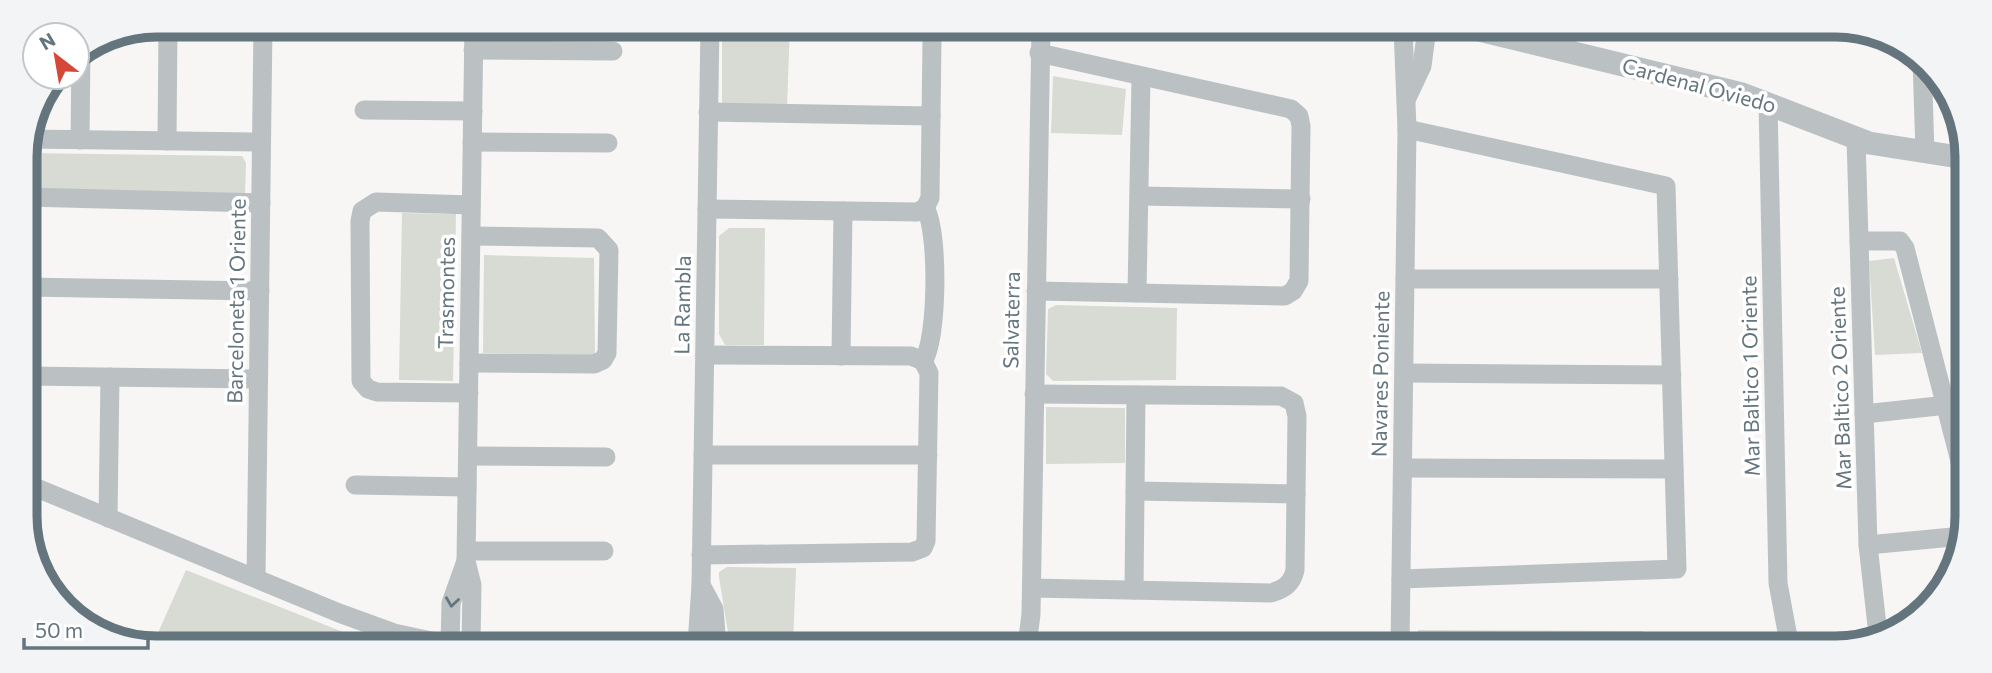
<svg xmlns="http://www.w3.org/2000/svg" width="1992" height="673" viewBox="0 0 1992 673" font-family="Commissioner,sans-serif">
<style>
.green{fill:#d7dbd4}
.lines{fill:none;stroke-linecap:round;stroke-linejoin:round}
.minor{stroke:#bbc1c3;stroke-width:19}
.tertiary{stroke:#bbc1c3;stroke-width:23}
.oneway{stroke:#64757d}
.labels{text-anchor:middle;stroke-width:7;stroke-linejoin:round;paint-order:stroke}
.street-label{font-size:21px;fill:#64757d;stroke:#fff}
.rim{fill:none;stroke:#64757d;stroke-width:9}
</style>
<rect width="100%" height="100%" fill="#f7f6f4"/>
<g class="green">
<path d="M722 26H790L787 106 722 104Z"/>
<path d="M1053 76 1126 89 1122 135 1051 133Z"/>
<path d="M25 153 242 156 246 163 245 194 25 189Z"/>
<path d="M402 213 456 214 453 381 399 380Z"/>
<path d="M729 228H765L764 345H725L719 334V236Z"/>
<path d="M484 255 594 258 595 355 483 353Z"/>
<path d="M1894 258 1922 353 1875 355 1869 261Z"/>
<path d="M1056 305 1177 308 1176 380 1053 381 1046 374 1048 309Z"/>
<path d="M1046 407 1125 408V463L1046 464Z"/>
<path d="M727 567 796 568 793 645 729 639 719 577V572Z"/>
<path d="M186 570 376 645 153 644Z"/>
<path d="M1418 630 1643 631 1645 648 1418 647Z"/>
</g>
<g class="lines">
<g class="minor">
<path d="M925 27 932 39 930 198 925 208"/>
<path d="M1567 28V51"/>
<path d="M473 50 613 51"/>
<path d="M1922 61 1925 152"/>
<path d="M1407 98 1422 66 1427 28"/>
<path d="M1768 102 1778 583 1790 648"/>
<path d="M364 110 473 111"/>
<path d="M708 112 931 116"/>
<path d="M1856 138 1868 545 1878 635"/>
<path d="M29 139 261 142"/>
<path d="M80 140 81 51"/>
<path d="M167 141 168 25"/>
<path d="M472 142 608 143"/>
<path d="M1139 196 1301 199"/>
<path d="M25 197 261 203"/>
<path d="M707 209 917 212 925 208"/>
<path d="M1859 241H1900L1905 248 1963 473"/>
<path d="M1405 279H1669"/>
<path d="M26 287 260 291"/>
<path d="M1036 291 1285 296 1293 291 1299 281 1301 126 1299 116 1291 109 1039 53"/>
<path d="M1137 293 1141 78"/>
<path d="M705 355 911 356 923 361"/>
<path d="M841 356 843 211"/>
<path d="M923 361C938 341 939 229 925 208"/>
<path d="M469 363 594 364 603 360 607 353 609 250 598 238 471 236"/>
<path d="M1404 373 1672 375"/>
<path d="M26 376 258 379"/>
<path d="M469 393 377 392 368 389 361 381 360 221 362 211 376 202 471 205"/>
<path d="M1864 414 1947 405"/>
<path d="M703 455H928"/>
<path d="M468 456 606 457"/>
<path d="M1403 468 1674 469"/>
<path d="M27 484 339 613 394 633 450 645 451 603 466 561"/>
<path d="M355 485 467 487"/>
<path d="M1135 491 1296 494"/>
<path d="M108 518 110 377"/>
<path d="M1868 545 1963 536"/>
<path d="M467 551H604"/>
<path d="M701 555 912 552 923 548 926 541 929 373 923 361"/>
<path d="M256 578 263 25"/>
<path d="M1401 579 1677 569 1666 186 1407 129"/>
<path d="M701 585 714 609 717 645"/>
<path d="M1032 588 1271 593C1284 589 1292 584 1295 570L1297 416 1294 403 1281 396 1034 394"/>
<path d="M1134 590 1136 395"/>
<path d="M471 645 472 585 466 561 474 25"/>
<path d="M697 645 701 585 710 26"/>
<path d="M1027 646 1031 614 1041 27"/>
<path d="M1400 647 1407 129 1403 28"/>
<path d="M1838 648 1865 640"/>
</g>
<path class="tertiary" d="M1471 28 1742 94 1869 143 1965 158"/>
</g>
<defs><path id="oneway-chevron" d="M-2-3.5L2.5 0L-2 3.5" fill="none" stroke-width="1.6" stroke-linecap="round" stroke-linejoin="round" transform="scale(1.75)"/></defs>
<use class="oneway" href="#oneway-chevron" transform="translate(452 602) rotate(98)"/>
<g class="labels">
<g class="street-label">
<text transform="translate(1699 86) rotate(15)" y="7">Cardenal Oviedo</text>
<text transform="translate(447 293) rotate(-89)" y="7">Trasmontes</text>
<text transform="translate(237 301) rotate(-89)" y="7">Barceloneta 1 Oriente</text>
<text transform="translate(683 305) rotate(-89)" y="7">La Rambla</text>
<text transform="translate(1012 320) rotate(-89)" y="7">Salvaterra</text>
<text transform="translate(1381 374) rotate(-89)" y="7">Navares Poniente</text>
<text transform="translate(1751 376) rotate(-91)" y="7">Mar Baltico 1 Oriente</text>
<text transform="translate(1841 388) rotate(-92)" y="7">Mar Baltico 2 Oriente</text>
</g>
</g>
<path d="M0 0H1992V673H0ZM157 37H1835A120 120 0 0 1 1955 157V516A120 120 0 0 1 1835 636H157A120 120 0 0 1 37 516V157A120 120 0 0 1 157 37Z" fill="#f3f4f5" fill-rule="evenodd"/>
<path class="rim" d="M157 37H1835A120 120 0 0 1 1955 157V516A120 120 0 0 1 1835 636H157A120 120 0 0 1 37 516V157A120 120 0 0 1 157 37Z"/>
<g transform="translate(56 56) rotate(329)"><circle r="33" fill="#ffffff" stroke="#c1c8cb" stroke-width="2"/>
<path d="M0-5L12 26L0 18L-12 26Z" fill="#d54736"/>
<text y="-10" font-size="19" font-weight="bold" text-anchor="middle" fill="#64757d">N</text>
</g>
<path d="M24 638v10h124v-10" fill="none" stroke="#64757d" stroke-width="3.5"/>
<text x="35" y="638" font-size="21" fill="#64757d" stroke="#ffffff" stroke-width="5" paint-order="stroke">50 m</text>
</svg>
